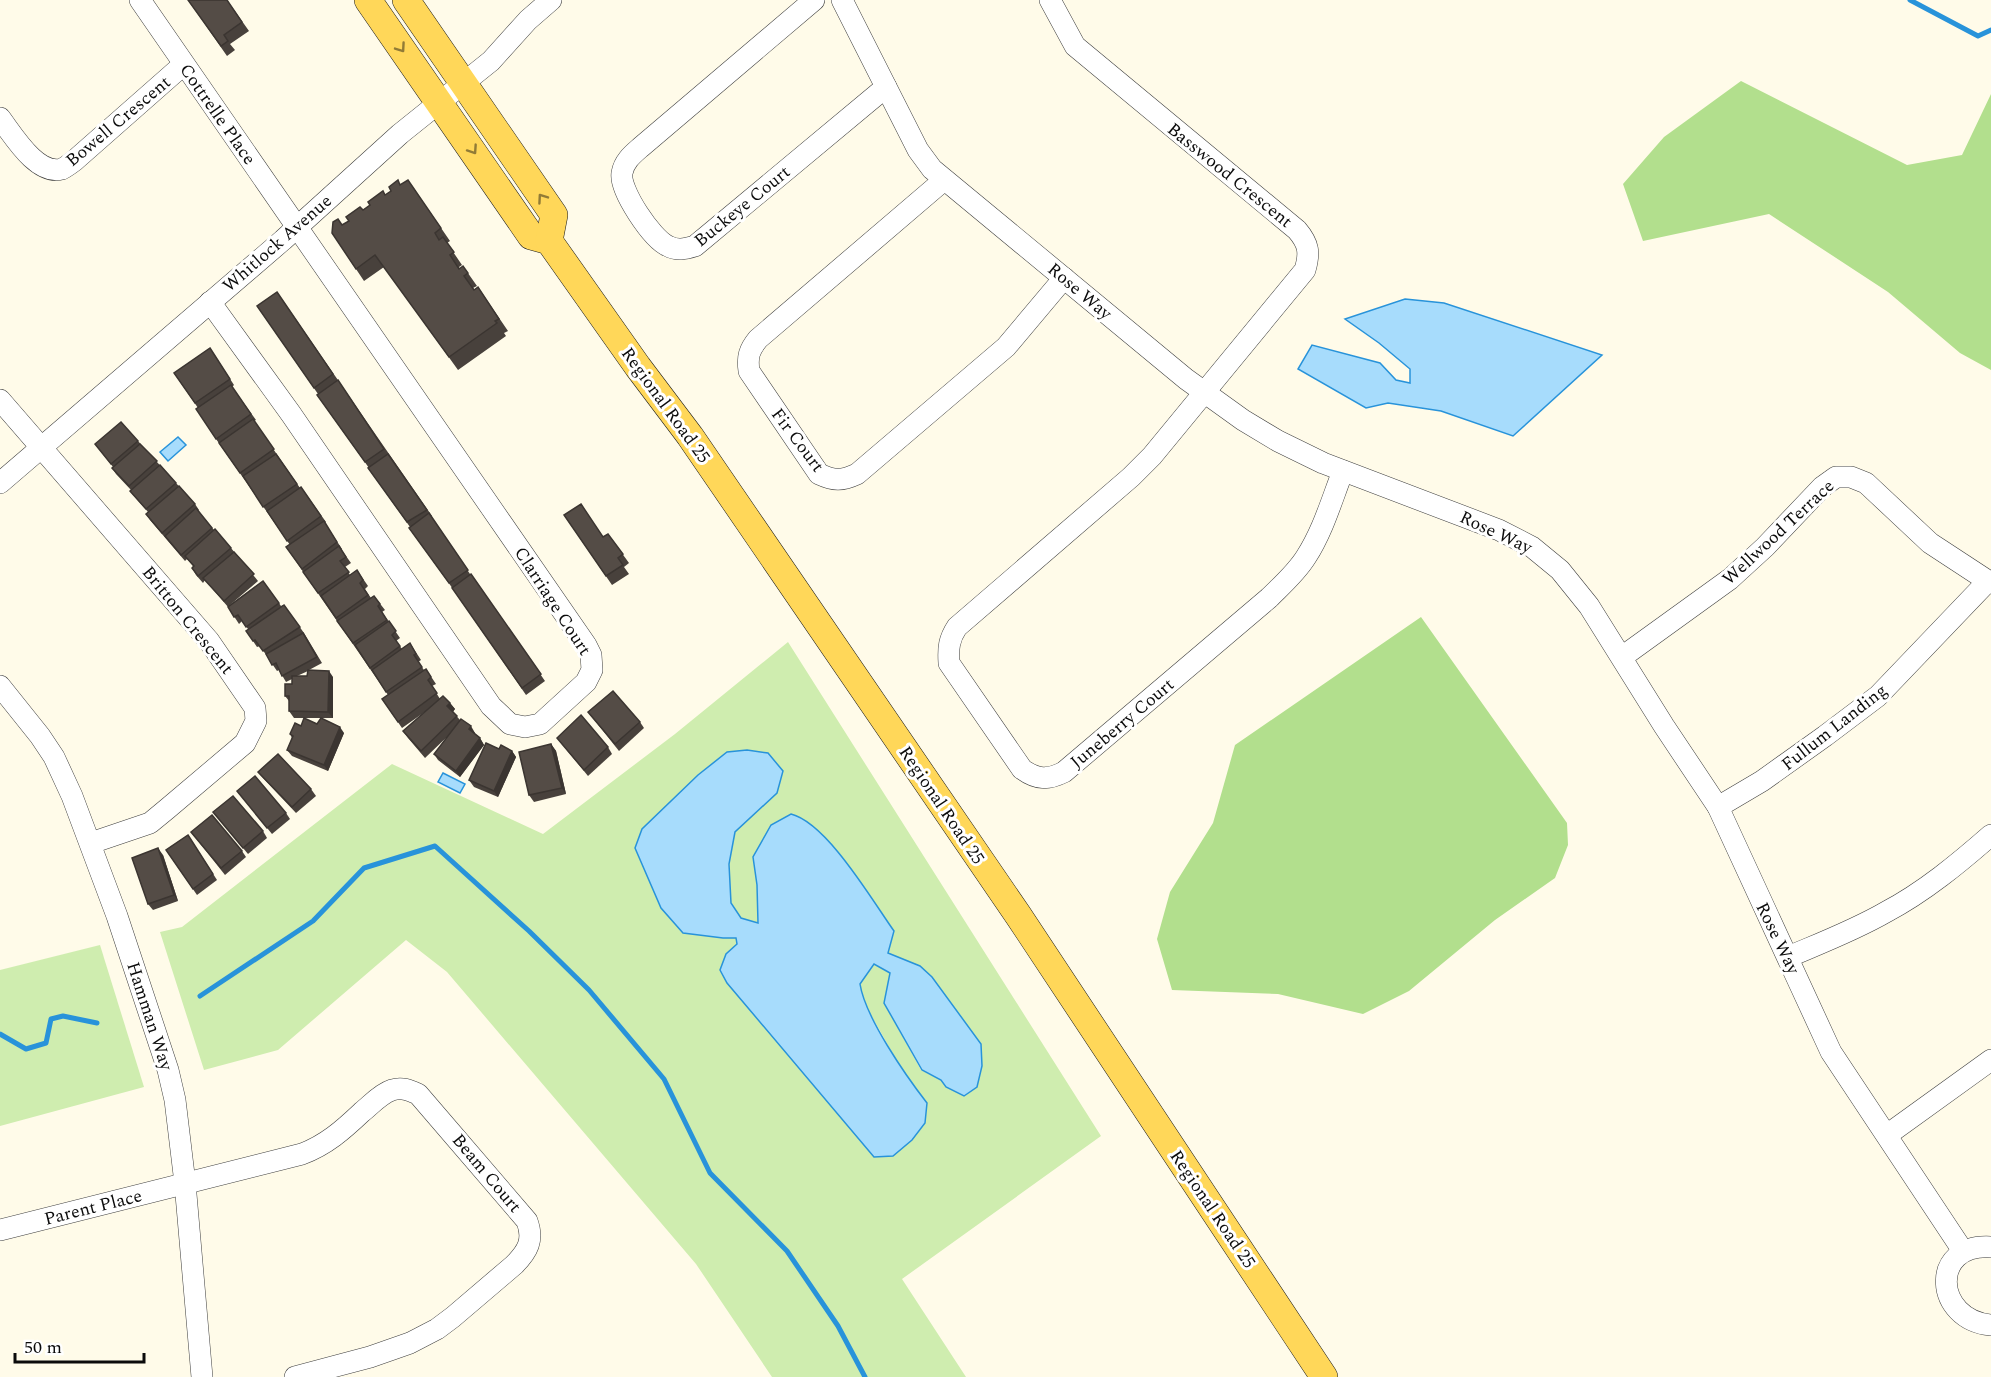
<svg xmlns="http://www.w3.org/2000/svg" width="1991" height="1377" viewBox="0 0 1991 1377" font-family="Spectral,serif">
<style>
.green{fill:#cfedaf;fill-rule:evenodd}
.forest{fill:#b2df8d}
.water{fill:#a7dcfc;stroke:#2893da;stroke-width:1.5}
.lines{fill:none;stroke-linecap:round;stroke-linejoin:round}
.stream{stroke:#2893da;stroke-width:5}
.minor-casing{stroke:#3e3e3e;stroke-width:22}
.major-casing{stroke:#1c1c1c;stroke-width:28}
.minor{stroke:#fff;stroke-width:21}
.major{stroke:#ffd759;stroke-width:27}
.wall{fill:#48413c;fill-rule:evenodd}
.shaded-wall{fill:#3b3531}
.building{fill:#544c46;stroke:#3b3531;stroke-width:1.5}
.oneway{stroke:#917b36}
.labels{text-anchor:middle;stroke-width:6;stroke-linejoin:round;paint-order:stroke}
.street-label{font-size:18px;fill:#0b0b0b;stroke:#fff}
</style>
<rect width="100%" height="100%" fill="#fffbe9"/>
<g class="green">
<path d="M788 642 1101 1136 902 1279 966 1377H772L696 1264 447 972 406 940 278 1050 204 1070 160 932 182 927 392 764 543 834 675 734ZM727 753H768L783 771 776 793 735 832 729 864 731 903 741 918 758 923 757 885 753 856 894 931 888 953 899 959 946 1087 941 1080 921 1070 884 1003 890 973 874 964 860 984 862 999 906 1077 927 1103 726 954 737 944 736 937 723 938 683 933 661 908 635 848 642 829 698 775Z"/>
<path d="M100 945 144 1087 0 1126V970Z"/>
</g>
<g class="forest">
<path d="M1741 81 1907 165 1962 155 1991 94V370L1960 353 1888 292 1769 214 1643 241 1623 184 1664 137Z"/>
<path d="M1421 617 1567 823 1568 845 1555 878 1495 920 1409 991 1363 1014 1278 994 1172 990 1157 939 1170 892 1213 823 1235 745Z"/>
</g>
<g class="water">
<path d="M1405 299 1444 303 1602 355 1513 436 1441 411 1388 403 1366 408 1298 369 1312 345 1380 363 1396 380 1410 383V369L1379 343 1345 319Z"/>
<path d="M178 437 186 445 168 461 160 452Z"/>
<path d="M747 750 768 753 783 771 777 793 735 832 729 864 731 903 741 918 758 923 757 885 753 857 771 825 791 814C827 823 872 900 894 931L888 953 920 966 932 977 981 1044 982 1066 977 1087 964 1096 946 1087 941 1080 922 1070 884 1003 890 973 874 964 860 984C865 1017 906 1076 927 1103L925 1123 912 1140 893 1156 874 1157 727 983 720 970 726 954 737 944 736 938H723L683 933 661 908 635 848 642 829 698 775 727 752Z"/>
<path d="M443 773 465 784 460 793 438 782Z"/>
</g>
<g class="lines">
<g class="stream">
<path d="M1910 0 1978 36 1991 30"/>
<path d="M200 996 313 921 364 868 435 846 529 931 589 990 664 1079 710 1173 787 1251 838 1326 865 1377"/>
<path d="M0 1034 26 1049 46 1043 51 1019 63 1016 97 1023"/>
</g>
<g class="minor-casing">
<g id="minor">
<path d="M140 0 586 645 591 655 592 670 586 682 540 724 525 727 510 724 491 706 291 414 210 302"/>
<path d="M814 0 641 147C633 154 624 161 622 173 619 190 652 239 668 246 677 251 685 249 695 246L886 87"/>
<path d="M842 0 918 150 932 169 1186 379 1243 420 1278 441 1323 463 1499 530 1532 547 1560 570 1589 606 1664 726 1718 807 1831 1052 1963 1251"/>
<path d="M1050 0 1075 46 1297 230C1309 244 1310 253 1305 270L1152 456 1131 477 957 627C949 639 948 648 949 663L1022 769C1037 780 1048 780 1064 772L1269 598C1282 585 1296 573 1306 557 1323 531 1332 499 1343 471"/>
<path d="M0 118C13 135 37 176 62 169 66 167 70 164 74 161L183 65"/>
<path d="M944 180 758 339C749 350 747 357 749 371L819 474C834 481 842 481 857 474L1006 347 1064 278"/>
<path d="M0 400 209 641 255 708 256 721 245 743 167 809 150 823 91 843"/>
<path d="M0 483 283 240 400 134 491 61 528 20 551 0"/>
<path d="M1622 657 1730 579 1765 547 1822 487 1836 477H1851L1866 483 1930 543 1991 583"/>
<path d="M0 686 40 736 54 757 72 796 117 916 168 1070 175 1100 185 1183 202 1377"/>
<path d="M1718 807 1762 781 1825 736 1878 696 1988 581"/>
<path d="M1788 957C1821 943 1855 930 1886 912 1924 892 1959 863 1991 835"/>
<path d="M1887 1135 1991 1060"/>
<path d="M0 1230 302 1154C326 1145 343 1130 362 1112 371 1105 380 1094 392 1090 402 1087 409 1090 418 1094L527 1221C534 1240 528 1251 514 1265L453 1317 437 1329 410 1343 370 1357 295 1377"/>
<path d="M1991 1247C1929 1243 1934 1320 1991 1325"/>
</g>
</g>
<g class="major-casing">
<g id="major">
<path d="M368 0 531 236 549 241 638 367 690 436 1018 915 1324 1377"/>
<path d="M406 0 554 215 549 241"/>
</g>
</g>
<use href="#minor" class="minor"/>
<use href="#major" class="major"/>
</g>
<g class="wall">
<path d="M188 0H227L249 31 230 44 235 50 227 56Z"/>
<path d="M408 180 450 241 447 243 462 265 459 267 460 269 463 266 477 286 473 288 474 290 478 287 508 331 504 333 506 336 458 370 384 267 364 281 332 233 342 225 349 221 363 210Z"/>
<path d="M277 292 432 516H431L470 574H471L545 681 526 695 453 589 409 528 410 527 368 468H369L317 395 318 394 257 306Z"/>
<path d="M210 348 234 385 232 387 256 420 254 421 300 488 301 487 326 522 325 523 342 549H341L351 563 345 567 350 575 357 570 368 586 365 589 371 598 374 596 385 610 382 612 400 638 396 641 402 649 410 643 421 660 418 662 424 670 426 669 436 684 432 686 440 699 450 703 455 709 453 712 460 720 475 733V734L480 738 484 745 460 777 438 760 434 754 449 735 425 758 408 738 403 731 429 709 402 728 382 699 388 695 286 547 290 545 216 439 198 408 174 373Z"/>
<path d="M138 441 195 504 199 510 198 511 214 530 231 548 258 581 230 605 263 581 281 606 284 605 304 633 322 663 309 670 333 677V718H294L289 711V701L285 696 292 684V679L286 682 279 670 277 671 260 646 257 647 253 641 248 629 242 621 239 624 228 607 205 580 203 583 196 575 192 568 193 566 187 559 185 561 150 520 146 514 148 512 135 497 130 491 131 490 116 474 112 468 113 467 95 444ZM308 671 307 676H297Z"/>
<path d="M564 515 603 537 608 534 629 563 624 567 629 574 612 585Z"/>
<path d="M588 712 640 722 644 728 619 751Z"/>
<path d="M317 724 344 733 328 771 292 756 287 750 292 738 290 734 301 726Z"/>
<path d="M557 738 608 747 612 754 588 776Z"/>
<path d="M551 744 556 751 566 794 534 802 529 795Z"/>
<path d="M499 749 512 751 516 757 498 797 474 787 469 780Z"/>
<path d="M258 772 311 789 316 796 296 813 263 778Z"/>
<path d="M237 791 286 813 290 819 272 834Z"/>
<path d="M213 812 263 831 267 838 248 854Z"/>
<path d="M191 832 242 851 246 857 225 875Z"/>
<path d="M188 835 217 880 197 895 166 850Z"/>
<path d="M163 855 178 901 153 910 148 904Z"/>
</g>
<g class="shaded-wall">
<path d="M329 671 333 677V718L328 712Z"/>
<path d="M450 703 455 709 452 712 447 706Z"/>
<path d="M471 726 475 733 473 735 469 729Z"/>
<path d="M340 727 344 733 328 771 324 765Z"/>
<path d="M480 738 484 745 460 777 456 771Z"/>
<path d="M551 744 556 751 566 794 562 788Z"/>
<path d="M512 751 516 757 498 797 494 791Z"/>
<path d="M158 848 163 855 178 901 174 895Z"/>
</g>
<g class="building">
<path d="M188 0H227L242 22 224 35 228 41 221 46Z"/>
<path d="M398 180 400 185 408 180 441 228 435 233 439 240 443 237 454 252 450 255 459 269 463 266 468 273 464 276 474 290 478 287 499 319 495 321 497 323 449 357 375 255 356 269 332 233 333 222 338 219 342 225 349 221 346 217 360 207 363 210 370 205 368 202 383 191 385 195 391 191 389 187Z"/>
<path d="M277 292 333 374 314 388 257 306Z"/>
<path d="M210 348 230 379 195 403 174 373Z"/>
<path d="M338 380 384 449 365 462 317 395Z"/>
<path d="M231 385 251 414 216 439 196 409Z"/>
<path d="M253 419 274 449 240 473 219 443Z"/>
<path d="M121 422 138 441 111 464 95 444Z"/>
<path d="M140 444 157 461 129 486 112 468Z"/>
<path d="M276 454 297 484 263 507 243 476Z"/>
<path d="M388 454 427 510 407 522 368 468Z"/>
<path d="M160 465 176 483 146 509 130 491Z"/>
<path d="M179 486 195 504 162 533 146 514Z"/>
<path d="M301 487 321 516 287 541 267 511Z"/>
<path d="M581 504 603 537 608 534 623 554 618 558 623 565 606 576 564 515Z"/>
<path d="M196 508 212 528 181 555 165 536Z"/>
<path d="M429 513 468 570 449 583 409 528Z"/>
<path d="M324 521 337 542 302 569 286 547Z"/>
<path d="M215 529 231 548 198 576 192 568 194 566 185 556Z"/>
<path d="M339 546 346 557 340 561 349 572 318 593 303 572Z"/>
<path d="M234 552 254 574 224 601 203 578Z"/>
<path d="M357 570 363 580 360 583 368 595 336 618 321 596Z"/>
<path d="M471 574 541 674 522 688 452 588Z"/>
<path d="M263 581 279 603 246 627 238 615 234 617 228 607Z"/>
<path d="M374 596 380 604 378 606 387 620 353 643 337 621Z"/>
<path d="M284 605 300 627 263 651 255 640 253 641 246 631Z"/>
<path d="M389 621 396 631 392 635 400 646 370 668 355 645Z"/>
<path d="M303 633 317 657 282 676 276 663 272 665 266 654Z"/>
<path d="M410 643 416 654 414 655 422 667 386 692 372 670Z"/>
<path d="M426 669 431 677 428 680 437 693 398 722 382 699Z"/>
<path d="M308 670 329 671 328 712 289 711V696H285V684H292V676H307Z"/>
<path d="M613 691 640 722 615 744 588 712Z"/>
<path d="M443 696 450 703 447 706 457 716 421 751 403 731Z"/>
<path d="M581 715 608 747 584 770 557 738Z"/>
<path d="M304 718 317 724 321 718 340 727 324 765 287 750 293 736 290 734 295 723 301 726Z"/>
<path d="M461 719 471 726 469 729 480 738 456 771 434 754Z"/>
<path d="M486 743 499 749 501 745 512 751 494 791 469 780Z"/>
<path d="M551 744 562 788 529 795 519 752Z"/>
<path d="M278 754 311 789 292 807 258 772Z"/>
<path d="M255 776 286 813 267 828 237 791Z"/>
<path d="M233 796 263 831 243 848 213 812Z"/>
<path d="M212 815 242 851 221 868 191 832Z"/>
<path d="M188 835 213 874 193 889 166 850Z"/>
<path d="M158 848 174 895 148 904 132 858Z"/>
</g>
<defs><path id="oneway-chevron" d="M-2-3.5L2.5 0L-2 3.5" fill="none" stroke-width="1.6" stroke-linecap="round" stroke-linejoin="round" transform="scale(1.5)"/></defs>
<g class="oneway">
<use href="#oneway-chevron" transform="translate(401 48) rotate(55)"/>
<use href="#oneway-chevron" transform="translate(473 150) rotate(56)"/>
<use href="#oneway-chevron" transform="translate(542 198) rotate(-125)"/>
</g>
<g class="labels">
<g class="street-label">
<text transform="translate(218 114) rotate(55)" y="6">Cottrelle Place</text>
<text transform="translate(118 121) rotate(-40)" y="6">Bowell Crescent</text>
<text transform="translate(1230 175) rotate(39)" y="6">Basswood Crescent</text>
<text transform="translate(742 206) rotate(-39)" y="6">Buckeye Court</text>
<text transform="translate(277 243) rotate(-41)" y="6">Whitlock Avenue</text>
<text transform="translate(1080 291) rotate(40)" y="6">Rose Way</text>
<text transform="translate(666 405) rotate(54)" y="6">Regional Road 25</text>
<text transform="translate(798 440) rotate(53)" y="6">Fir Court</text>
<text transform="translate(1496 532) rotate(25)" y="6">Rose Way</text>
<text transform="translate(1778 532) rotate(-43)" y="6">Wellwood Terrace</text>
<text transform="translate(553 601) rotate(57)" y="6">Clarriage Court</text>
<text transform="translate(188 620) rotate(51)" y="6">Britton Crescent</text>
<text transform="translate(1122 723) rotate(-40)" y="6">Juneberry Court</text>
<text transform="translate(1834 727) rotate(-38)" y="6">Fullum Landing</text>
<text transform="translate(942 805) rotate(56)" y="6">Regional Road 25</text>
<text transform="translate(1778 938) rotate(64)" y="6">Rose Way</text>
<text transform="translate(150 1016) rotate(72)" y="6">Hamman Way</text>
<text transform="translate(487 1173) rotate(50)" y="6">Beam Court</text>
<text transform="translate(93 1207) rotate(-14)" y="6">Parent Place</text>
<text transform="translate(1213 1209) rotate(56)" y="6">Regional Road 25</text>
</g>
</g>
<path d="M15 1353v9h129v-9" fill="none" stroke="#0b0b0b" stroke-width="3"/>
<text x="24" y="1353" font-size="18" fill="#0b0b0b" stroke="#ffffff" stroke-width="4.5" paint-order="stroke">50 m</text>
</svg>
